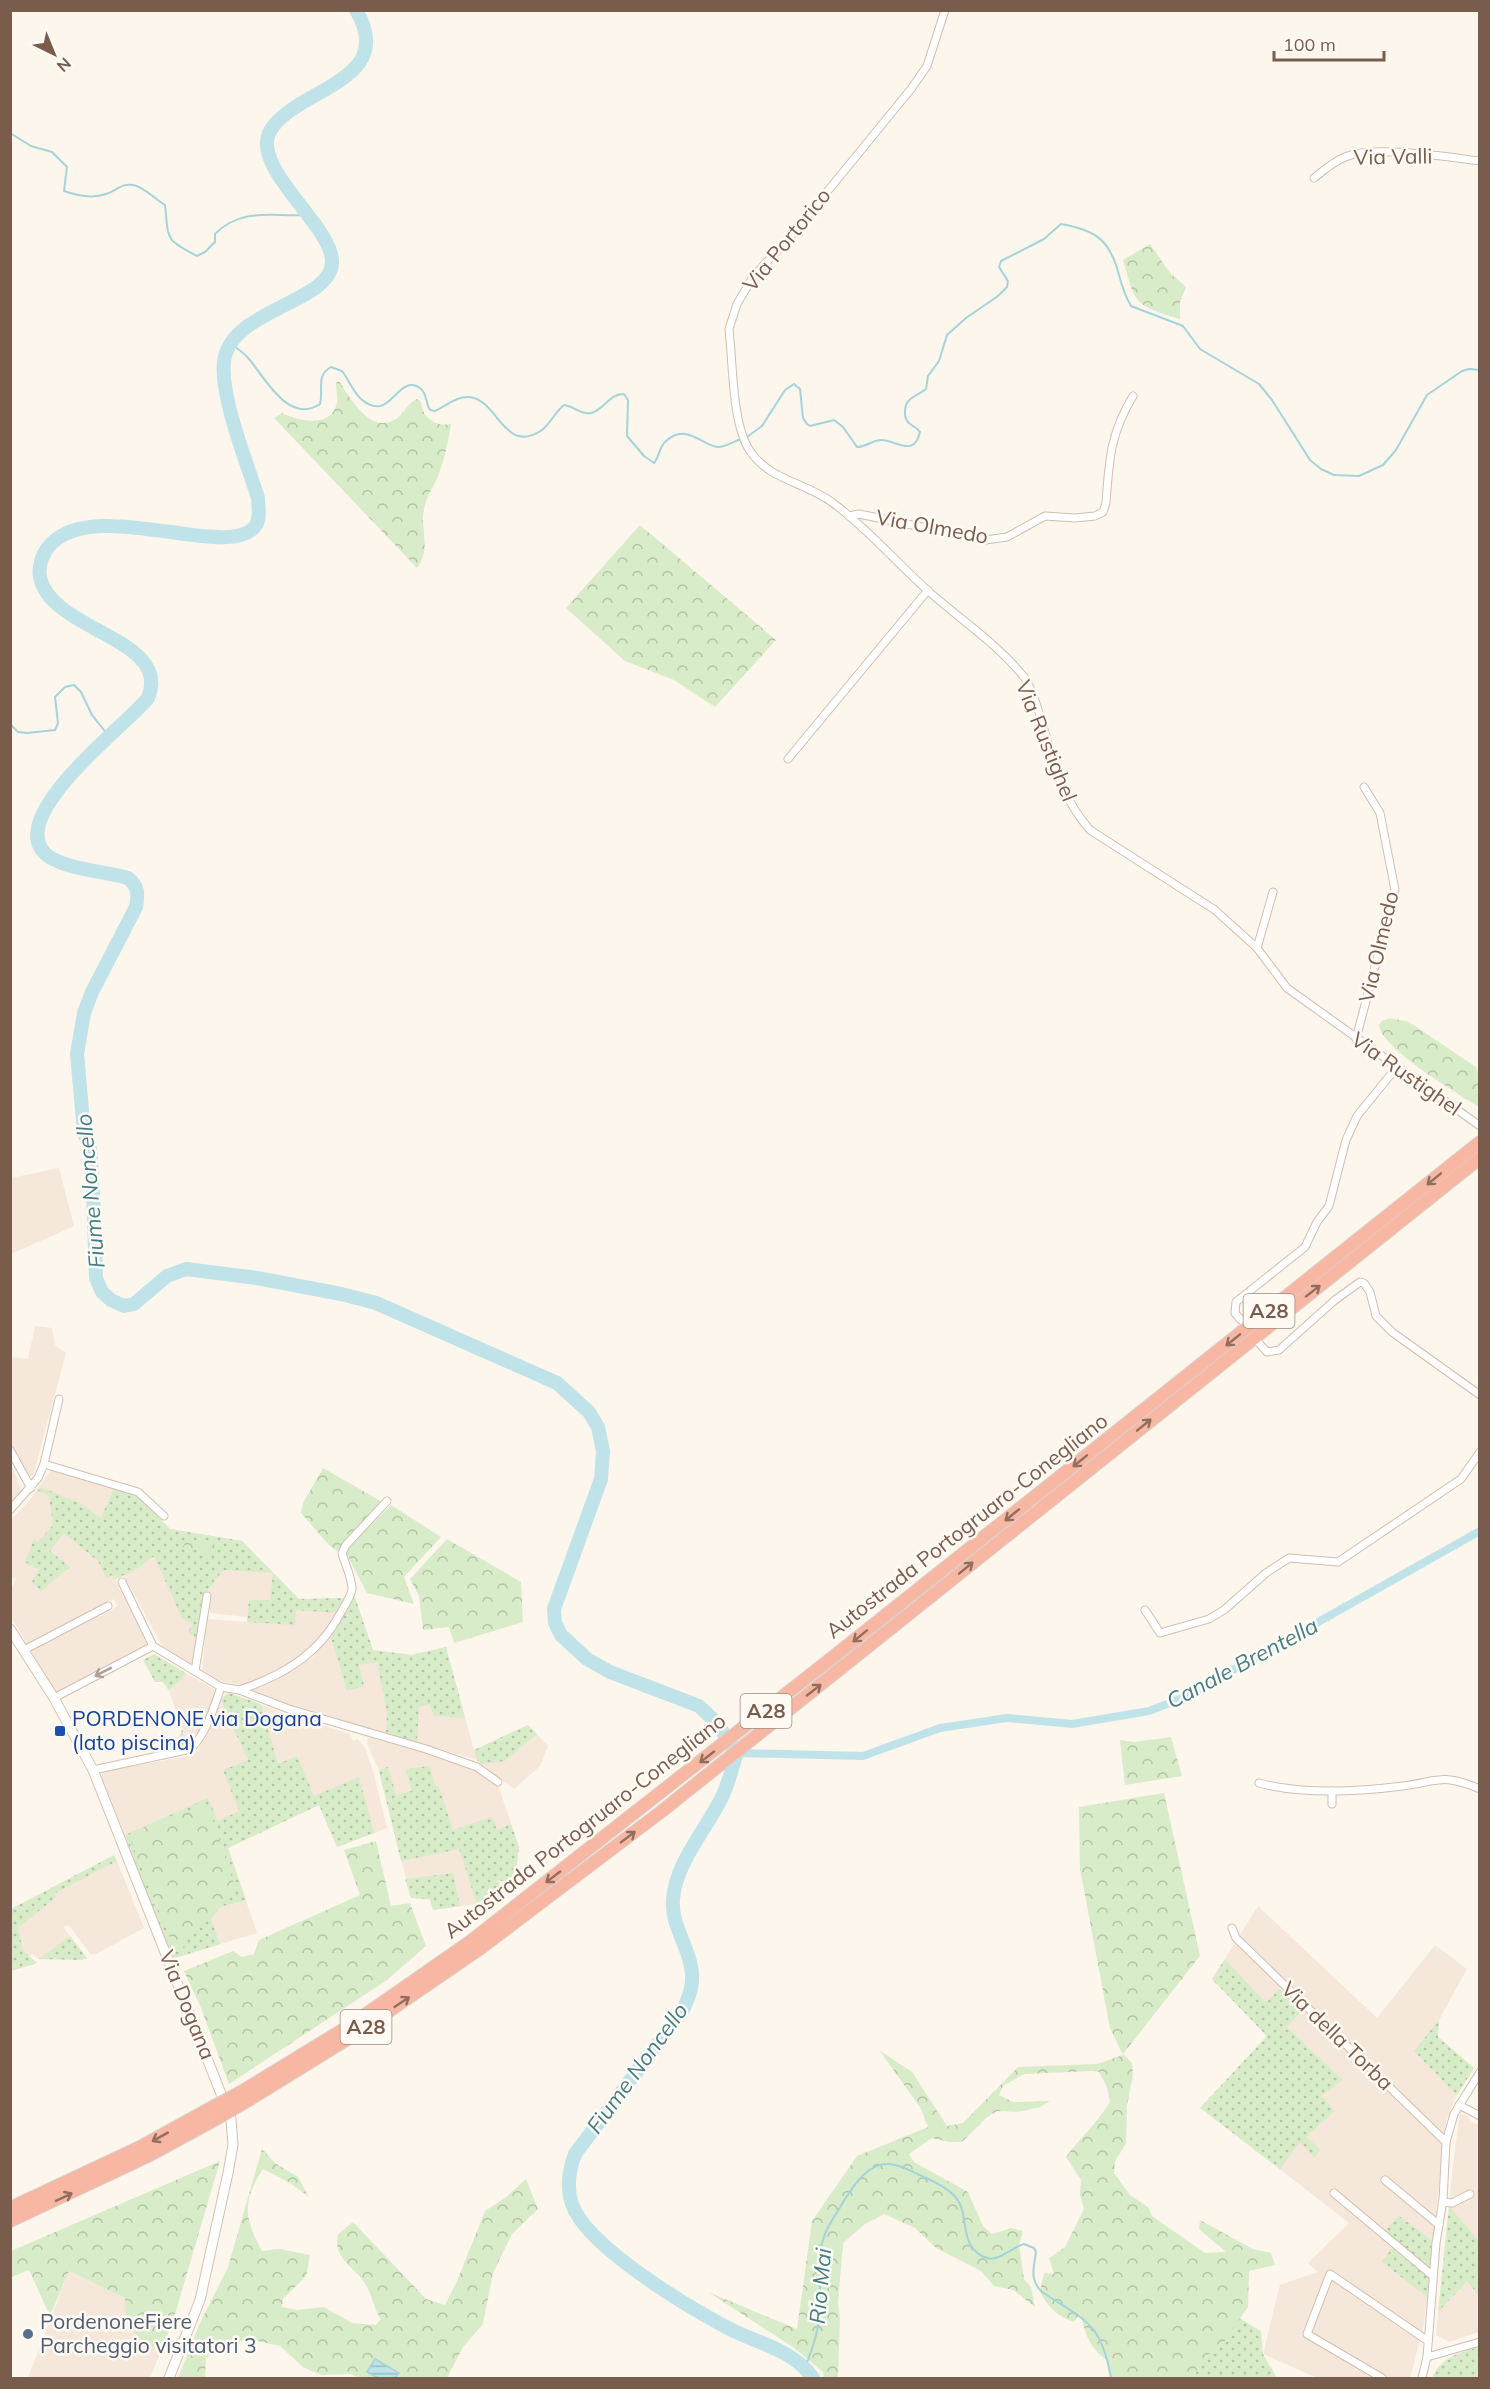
<svg xmlns="http://www.w3.org/2000/svg" width="1490" height="2389" viewBox="0 0 1490 2389" font-family="Mulish,sans-serif">
<style>
.residential{fill:#f5e8da}
.grass{fill:url(#grass-dots)}
.forest{fill:url(#forest-crowns)}
.water{fill:url(#water-rules);stroke:#a5d3da;stroke-width:1.5}
.lines{fill:none;stroke-linecap:round;stroke-linejoin:round}
.stream{stroke:#a5d3da;stroke-width:2}
.canal{stroke:#bfe3e8;stroke-width:8}
.river{stroke:#bfe3e8;stroke-width:14}
.street-casing{stroke:#d1beb0;stroke-width:9}
.secondary-casing{stroke:#d6c0b0;stroke-width:11}
.highway-casing{stroke:#dad1cd;stroke-width:14}
.street{stroke:#fff;stroke-width:7}
.secondary{stroke:#fff;stroke-width:9}
.highway{stroke:#f7b7a3;stroke-width:12}
.highway-bridge-casing{stroke:#dad1cd;stroke-width:14;stroke-linecap:butt}
.highway-bridge{stroke:#f7b7a3;stroke-width:12}
.oneway{stroke:#936e5e}
.oneway2{stroke:#af9d94}
.transit-dot{fill:#1a4fb4;stroke:#fffaf3;stroke-width:2}
.service-dot{fill:#5c6f8a;stroke:#fffaf3;stroke-width:2}
.labels{text-anchor:middle;stroke-width:5;stroke-linejoin:round;paint-order:stroke}
.shield{fill:#fffaf3;stroke:#a28b7f;stroke-width:1.5}
.shield-label{font-size:20px;font-weight:bold;fill:#7a5c4d}
.street-label{font-size:21px;fill:#7a5c4d;stroke:#fffaf3}
.transit-label{font-size:21px;fill:#164399;stroke:#fffaf3;text-anchor:start}
.service-label{font-size:21px;fill:#4e5e75;stroke:#fffaf3;text-anchor:start}
.water-label{font-size:22px;font-style:italic;fill:#437c86;stroke:#fffaf3}
</style>
<defs>
<pattern id="grass-dots" width="8" height="8" patternUnits="userSpaceOnUse" patternTransform="scale(1.5)"><rect width="8" height="8" fill="#d8ecc9"/><path d="M2 2h.1M6 6h.1" fill="none" stroke="#b4c2a5" stroke-width="1.8" stroke-linecap="round"/></pattern>
<pattern id="forest-crowns" width="20" height="18" patternUnits="userSpaceOnUse" patternTransform="scale(1.5)"><rect width="20" height="18" fill="#d8ecc9"/><path d="M2 6a3 3 0 1 1 6 0M12 15a3 3 0 1 1 6 0" fill="none" stroke="#b4c2a5"/></pattern>
<pattern id="water-rules" width="6" height="5" patternUnits="userSpaceOnUse" patternTransform="scale(1.5)"><rect width="6" height="5" fill="#bfe3e8"/><path d="M0 2.5h6" fill="none" stroke="#a0bbbe"/></pattern>
</defs>
<rect width="100%" height="100%" fill="#fdf6ec"/>
<g class="residential">
<path d="M59 1168 74 1226 11 1254V1178Z"/>
<path d="M35 1326 52 1328 55 1345 66 1353 33 1476 29 1477 11 1444 10 1357 28 1359Z"/>
<path d="M10 1462 22 1490 11 1503H10Z"/>
<path d="M51 1470 138 1496 170 1529 242 1541 299 1599 346 1598 351 1586 373 1650 412 1655 446 1647 474 1750 528 1725 548 1746 540 1766 514 1789 477 1760 252 1694V1689L262 1687 299 1667 314 1656 340 1620 308 1654 265 1678 244 1686 219 1681 202 1670 207 1621 209 1619 247 1622V1617L210 1613V1597L203 1596 194 1663 191 1664 163 1647 124 1576 115 1580 148 1642 146 1646 54 1693 32 1652 33 1648 97 1615 100 1617 117 1606 114 1599 27 1644 11 1617V1589L16 1579 11 1576V1520L31 1498Z"/>
<path d="M187 1674 214 1689 215 1695 204 1725 200 1733 193 1734 195 1741 189 1747 169 1691Z"/>
<path d="M229 1693 283 1713 286 1717H297L350 1734 353 1741 358 1739 366 1749 374 1775 387 1828 337 1847 319 1805 228 1848 257 1933 172 1959 122 1827 101 1777 103 1772 193 1755 199 1748 224 1696Z"/>
<path d="M368 1737 437 1756 473 1769 499 1788 519 1847 514 1884 498 1880 505 1900 433 1910 430 1899 411 1898 379 1771 367 1743Z"/>
<path d="M117 1861 144 1928 96 1954H90L69 1925 63 1927 87 1958 82 1960 39 1959 32 1954 28 1957 37 1963 11 1971V1909L54 1894Z"/>
<path d="M1258 1906 1377 2018 1435 1945 1467 1969 1439 2020 1438 2037 1474 2068 1457 2095 1446 2121 1424 2324 1410 2378H1317L1263 2354 1280 2285 1318 2272 1308 2263 1349 2223 1201 2108 1267 2036 1212 1979Z"/>
<path d="M1460 2114 1466 2115 1472 2122 1479 2125V2332L1449 2342 1436 2335 1454 2155Z"/>
<path d="M69 2271 173 2321 150 2378H28Z"/>
</g>
<g class="grass">
<path d="M40 1487 80 1503 101 1518 114 1488 138 1496 170 1529 242 1541 299 1599 346 1598 351 1586 373 1650 412 1655 446 1647 465 1718 434 1716 430 1704 419 1707 417 1742 386 1733 387 1713 377 1662 359 1665 364 1686 347 1691 330 1635 339 1613 296 1610 295 1625 247 1622 249 1600H270L273 1573 223 1570 203 1596 197 1638 188 1632 193 1624 182 1618 154 1556 137 1569 115 1579 112 1575 106 1578 98 1561 64 1533 50 1551 70 1567 41 1591 32 1582 39 1570 25 1562 34 1539 38 1542 53 1525 49 1496 37 1490Z"/>
<path d="M154 1654 187 1674 169 1691 163 1682H155L143 1660Z"/>
<path d="M229 1693 261 1704 278 1764 297 1756 314 1796 359 1777 374 1833 337 1847 319 1805 228 1848 246 1900 208 1910 220 1944 172 1959 125 1835 208 1798 218 1821 239 1811 223 1770 248 1760 221 1701 224 1696Z"/>
<path d="M528 1725 537 1734 505 1761 481 1764 477 1760 474 1750Z"/>
<path d="M182 1729 189 1747 159 1753 157 1750 179 1737Z"/>
<path d="M429 1766 436 1787 439 1786 453 1830 492 1817 497 1830 511 1824 519 1847 514 1884 498 1880 505 1900 477 1904 459 1849 401 1861 379 1771 388 1767 396 1795 412 1791 405 1769Z"/>
<path d="M114 1855 117 1861 54 1894 56 1897 18 1928 23 1950 37 1963 11 1971V1909Z"/>
<path d="M453 1873 460 1906 433 1910 430 1899 411 1898 405 1879Z"/>
<path d="M70 1936 87 1958 82 1960 39 1959Z"/>
<path d="M1225 1959 1266 2003 1279 1989 1303 2010 1287 2027 1343 2080 1321 2096 1335 2111 1306 2137 1321 2150 1314 2158 1300 2142 1280 2169 1200 2108 1267 2036 1212 1979Z"/>
<path d="M1439 2020 1438 2037 1474 2068 1457 2095 1414 2051Z"/>
<path d="M1449 2206 1479 2241V2296L1467 2281 1438 2312Z"/>
<path d="M1399 2216 1433 2241 1427 2297 1382 2262 1397 2241 1385 2230Z"/>
<path d="M1239 2318 1261 2331 1263 2354 1277 2378H1194L1199 2363 1224 2342Z"/>
<path d="M1479 2347V2378H1432C1441 2357 1459 2353 1479 2347Z"/>
</g>
<g class="forest">
<path d="M1150 244 1170 273 1186 287 1180 302V319C1134 305 1136 305 1123 260Z"/>
<path d="M339 381C351 399 370 435 396 419 405 413 407 403 417 399L421 402C422 418 436 427 451 424 448 443 444 461 437 479 433 487 427 496 425 505 418 529 433 546 417 568L274 418 282 413C298 421 331 429 337 403 338 398 336 389 336 383Z"/>
<path d="M640 525 776 640 715 707 674 680 625 661 566 608Z"/>
<path d="M1390 1018 1409 1022 1476 1067 1479 1075V1107C1459 1094 1381 1049 1379 1025L1382 1021Z"/>
<path d="M323 1468 384 1503 364 1520 337 1551 327 1543 301 1513 303 1503Z"/>
<path d="M391 1505 441 1537 404 1577 414 1604 367 1593 346 1553 352 1543Z"/>
<path d="M447 1539 521 1582 523 1622 454 1643 449 1627 423 1630 419 1596 410 1579Z"/>
<path d="M191 1540 214 1542V1555L195 1550 187 1553 186 1548 183 1547 186 1541Z"/>
<path d="M1171 1737 1182 1776 1125 1785 1120 1740 1134 1742Z"/>
<path d="M1164 1793 1200 1956 1123 2054 1132 2063 1133 2075 1127 2106 1126 2144 1115 2161 1114 2173 1130 2195 1148 2207 1152 2216 1205 2253 1226 2252 1199 2229 1200 2220 1253 2249 1271 2253 1275 2265 1249 2271 1248 2307 1224 2342 1199 2363 1194 2378H1112L1107 2360C1089 2348 1086 2334 1080 2314L1074 2322C1058 2317 1047 2306 1040 2292L1044 2273 1054 2274 1049 2258 1065 2247 1084 2209 1080 2195 1081 2180 1066 2157C1080 2138 1098 2122 1110 2102L1107 2087 1099 2072 1092 2071 1024 2074 1003 2086 999 2095 1013 2102 1050 2101 1040 2107 1018 2112 997 2111 986 2118 962 2142H949L932 2138 909 2154 914 2162 968 2192 983 2226 992 2234 1011 2228 1023 2231 1019 2245 1024 2279 1031 2287 1035 2307 1013 2290 994 2286 981 2271 936 2248 915 2228 884 2214 865 2224 843 2243 838 2303 840 2318 838 2378H824L823 2372 793 2347 708 2292 797 2329 812 2221 857 2156 928 2127 920 2107 879 2050 912 2072 947 2126 963 2123 1018 2067 1097 2064 1123 2055 1110 2028 1080 1869 1079 1807Z"/>
<path d="M205 1806 210 1811 234 1884 232 1896 229 1897 211 1919 188 1933 183 1948 175 1950 131 1842 144 1827Z"/>
<path d="M376 1841 391 1906 410 1903 426 1946 387 1980 229 2084 201 2008 184 1971 233 1951 242 1957 254 1954 259 1940 360 1895 344 1850Z"/>
<path d="M262 2149 275 2163 298 2177 309 2197 290 2183 263 2169C242 2201 244 2218 262 2251L279 2249 310 2255 306 2276 283 2299 282 2307 296 2310 324 2307 352 2323 376 2325 381 2319C374 2309 373 2299 368 2289 359 2267 332 2262 338 2234L353 2222 426 2299 445 2305 457 2281 485 2211 506 2197 526 2179 538 2209 512 2234 493 2273 483 2324 463 2347 447 2378H360L350 2374 321 2375 303 2367 280 2346 248 2339 222 2347 206 2358 205 2378H178L199 2325 228 2267Z"/>
<path d="M220 2161 173 2321 161 2352 140 2339 126 2322 125 2298 69 2271 50 2316 29 2270 11 2277V2251Z"/>
</g>
<path class="water" d="M375 2359 399 2373 395 2378H378L367 2372Z"/>
<g class="lines">
<g class="stream">
<path d="M10 133 31 146 52 152 67 167 64 191C78 196 92 199 106 194 116 191 121 183 133 185 143 186 156 200 165 205 169 240 164 239 197 256L205 252 215 242V234C242 207 272 217 306 215"/>
<path d="M231 344C237 348 244 353 249 359 265 378 289 425 320 404 324 390 315 376 331 367L342 371C349 380 352 390 360 398 391 427 397 370 421 389 427 394 426 404 430 410L435 411C446 406 457 396 469 397 498 399 504 456 542 430 551 423 555 412 564 405 574 406 580 415 591 413 604 410 610 393 624 394L628 400 627 436 644 456 654 463C659 457 659 448 665 442 687 421 703 447 718 447 725 447 735 441 741 439"/>
<path d="M747 437 762 426 785 390 794 384 800 389 803 418 807 424 810 426 834 420 843 427 857 447C865 447 872 441 880 440 895 439 914 459 920 432 917 427 913 427 909 423 906 420 905 417 905 414 904 397 916 397 926 389L928 376 939 361 947 335 966 318 998 296 1007 287 1008 281 999 267 1001 261 1044 239 1061 224C1096 230 1110 240 1119 275 1122 286 1125 296 1131 306L1183 326 1200 349 1259 384 1272 400 1310 460 1321 469 1334 475 1359 476 1383 465 1396 450 1427 395 1462 371 1469 369 1480 370"/>
<path d="M10 724 18 732 27 733 55 730 58 723 55 697 65 687 74 685 81 692 92 715 108 735"/>
<path d="M805 2367C813 2348 819 2330 820 2310 822 2271 811 2253 834 2217 847 2197 865 2157 895 2165 905 2167 915 2173 924 2177 937 2183 954 2191 960 2204 968 2220 960 2249 987 2258 998 2262 1012 2247 1024 2244L1034 2248 1036 2252C1034 2267 1029 2280 1042 2292 1086 2321 1101 2322 1111 2378"/>
</g>
<path class="canal" d="M737 1753 863 1756 940 1728 1007 1718 1072 1724 1149 1711 1185 1697 1480 1531"/>
<path class="river" d="M356 10C399 82 295 88 270 131 250 168 333 226 332 262 332 303 229 309 224 362 220 396 247 463 258 498 258 507 261 517 256 525 232 563 97 496 51 544 43 552 38 565 40 577 50 631 173 638 148 698 127 725 0 819 48 856 68 870 105 871 128 878 139 887 138 894 136 907L92 992 84 1013 77 1054 84 1132 90 1149 93 1190 96 1278 102 1292 111 1300 124 1306 134 1304 167 1276 186 1269 257 1278 341 1294 376 1303 557 1383 589 1412 598 1427 603 1451 601 1479 554 1609 555 1623 561 1635 587 1659 610 1672 699 1706 716 1722 737 1753C732 1767 729 1783 722 1797 706 1830 676 1862 673 1899 670 1930 698 1956 691 1988 690 1995 686 2003 683 2010L575 2154C569 2170 566 2187 572 2204 586 2246 688 2307 728 2328 758 2344 793 2349 813 2378"/>
<g class="street-casing">
<g id="street">
<path d="M945 10 927 66 911 89 795 231 753 277 737 304 729 329 730 340C733 371 733 426 750 451 770 481 806 482 833 503 867 528 895 561 926 589 958 618 997 643 1024 677 1033 690 1038 709 1042 723 1055 765 1061 797 1090 830L1215 910 1257 948 1287 988 1480 1126"/>
<path d="M1314 178C1324 170 1333 162 1345 157 1374 145 1447 157 1480 161"/>
<path d="M849 516 859 514 985 540 1007 537 1045 516 1075 518 1095 516 1103 512 1106 503C1109 461 1110 434 1133 396"/>
<path d="M788 759 928 590"/>
<path d="M1257 948 1273 892"/>
<path d="M1356 1039 1395 890 1380 813 1364 787"/>
<path d="M1241 1320 1235 1313 1236 1302 1305 1247 1317 1222 1329 1206 1346 1140 1357 1116 1396 1068"/>
<path d="M1258 1342 1267 1352 1279 1350 1335 1300 1360 1282 1364 1283 1370 1292 1376 1316 1392 1332 1480 1395"/>
<path d="M10 1450 31 1488"/>
<path d="M44 1464 138 1492 164 1516"/>
<path d="M10 1510 38 1478 44 1464 59 1399"/>
<path d="M122 1582 153 1646 221 1687 239 1690 289 1709 426 1749 477 1767 498 1782"/>
<path d="M1145 1610 1160 1633 1209 1619 1224 1610 1266 1573 1289 1558 1338 1562 1461 1479 1480 1452"/>
<path d="M24 1650 108 1606"/>
<path d="M195 1671 207 1596"/>
<path d="M239 1690C282 1676 318 1655 340 1614 344 1607 351 1597 352 1589 352 1578 345 1564 342 1553L346 1545 387 1501"/>
<path d="M54 1698 153 1646"/>
<path d="M93 1770 191 1749C207 1731 213 1710 221 1687"/>
<path d="M1259 1783C1304 1795 1356 1792 1403 1786 1439 1781 1443 1773 1480 1789"/>
<path d="M1332 1791V1804"/>
<path d="M1232 1928 1236 1938 1446 2142"/>
<path d="M1459 2105 1480 2116"/>
<path d="M1385 2180 1439 2225"/>
<path d="M1334 2193 1433 2276"/>
<path d="M1442 2202 1452 2203 1470 2194"/>
<path d="M1427 2357 1480 2342"/>
<path d="M1382 2378 1307 2334 1330 2274 1428 2341"/>
<path d="M1422 2378 1427 2357 1436 2243 1443 2200 1446 2142 1454 2114 1480 2072"/>
</g>
</g>
<g class="secondary-casing">
<path id="secondary" d="M10 1629 54 1698 93 1770 231 2119 233 2145 228 2173 200 2300 169 2378"/>
</g>
<g class="highway-casing">
<g id="highway">
<path d="M241 2092 349 2026 471 1941 833 1657 1480 1142"/>
<path d="M247 2101 354 2035 481 1948 662 1811 1480 1158"/>
<path d="M10 2208 142 2146 211 2108"/>
<path d="M10 2221 148 2156 216 2119"/>
</g>
</g>
<use href="#street" class="street"/>
<use href="#secondary" class="secondary"/>
<use href="#highway" class="highway"/>
<g class="highway-bridge-casing">
<g id="highway-bridge">
<path d="M211 2108 241 2092"/>
<path d="M216 2119 247 2101"/>
</g>
</g>
<use href="#highway-bridge" class="highway-bridge"/>
</g>
<defs><path id="oneway-shaft" d="M-6 0H5M1.5-3L5.5 0L1.5 3" fill="none" stroke-width="1.6" stroke-linecap="round" stroke-linejoin="round" transform="scale(1.5)"/></defs>
<g class="oneway">
<use href="#oneway-shaft" transform="translate(1434 1179) rotate(141)"/>
<use href="#oneway-shaft" transform="translate(1313 1291) rotate(-38)"/>
<use href="#oneway-shaft" transform="translate(1233 1340) rotate(141)"/>
<use href="#oneway-shaft" transform="translate(1144 1425) rotate(-39)"/>
<use href="#oneway-shaft" transform="translate(1080 1461) rotate(141)"/>
<use href="#oneway-shaft" transform="translate(1012 1515) rotate(141)"/>
<use href="#oneway-shaft" transform="translate(966 1568) rotate(-39)"/>
<use href="#oneway-shaft" transform="translate(860 1636) rotate(141)"/>
<use href="#oneway-shaft" transform="translate(814 1690) rotate(-38)"/>
<use href="#oneway-shaft" transform="translate(707 1757) rotate(142)"/>
<use href="#oneway-shaft" transform="translate(628 1837) rotate(-37)"/>
<use href="#oneway-shaft" transform="translate(553 1877) rotate(142)"/>
<use href="#oneway-shaft" transform="translate(402 2002) rotate(-34)"/>
<use href="#oneway-shaft" transform="translate(160 2137) rotate(151)"/>
<use href="#oneway-shaft" transform="translate(64 2197) rotate(-25)"/>
</g>
<use class="oneway2" href="#oneway-shaft" transform="translate(103 1672) rotate(153)"/>
<rect class="transit-dot" x="54" y="1725" width="12" height="12" rx="3"/>
<circle class="service-dot" cx="28" cy="2334" r="6"/>
<g class="labels">
<g class="shield">
<rect x="1243.5" y="1294" width="51" height="34" rx="4.5"/>
<rect x="740.5" y="1694" width="51" height="34" rx="4.5"/>
<rect x="340.5" y="2010" width="51" height="34" rx="4.5"/>
</g>
<g class="shield-label">
<text x="1269" y="1318">A28</text>
<text x="766" y="1718">A28</text>
<text x="366" y="2034">A28</text>
</g>
<g class="street-label">
<text transform="translate(1393 157) rotate(-1)" y="7">Via Valli</text>
<text transform="translate(787 240) rotate(-51)" y="7">Via Portorico</text>
<text transform="translate(932 527) rotate(10)" y="7">Via Olmedo</text>
<text transform="translate(1046 741) rotate(68)" y="7">Via Rustighel</text>
<text transform="translate(1379 947) rotate(-77)" y="7">Via Olmedo</text>
<text transform="translate(1406 1074) rotate(35)" y="7">Via Rustighel</text>
<text transform="translate(967 1526) rotate(-38)" y="7">Autostrada Portogruaro-Conegliano</text>
<text transform="translate(585 1826) rotate(-38)" y="7">Autostrada Portogruaro-Conegliano</text>
<text transform="translate(187 2005) rotate(68)" y="7">Via Dogana</text>
<text transform="translate(1337 2036) rotate(44)" y="7">Via della Torba</text>
</g>
<g class="transit-label">
<text x="72" y="1726">PORDENONE via Dogana<tspan x="72" dy="24">(lato piscina)</tspan></text>
</g>
<g class="service-label">
<text x="40" y="2329">PordenoneFiere<tspan x="40" dy="24">Parcheggio visitatori 3</tspan></text>
</g>
<g class="water-label">
<text transform="translate(90 1191) rotate(-95)" y="8">Fiume Noncello</text>
<text transform="translate(1242 1663) rotate(-28)" y="8">Canale Brentella</text>
<text transform="translate(637 2068) rotate(-54)" y="8">Fiume Noncello</text>
<text transform="translate(820 2286) rotate(-85)" y="8">Rio Mai</text>
</g>
</g>
<rect width="1490" height="2389" fill="none" stroke="#7a5c4d" stroke-width="24"/>
<g transform="translate(54 54) rotate(137)" stroke="#fffaf3" stroke-width="4.5" paint-order="stroke">
<path d="M0-4.5L10 22L0 15L-10 22Z" fill="#7a5c4d"/>
<text y="-9" font-size="16" font-weight="bold" text-anchor="middle" fill="#7a5c4d">N</text>
</g>
<path d="M1274 51v9h110v-9" fill="none" stroke="#7a5c4d" stroke-width="3"/>
<text x="1283" y="51" font-size="18" fill="#7a5c4d" stroke="#fffaf3" stroke-width="4.5" paint-order="stroke">100 m</text>
</svg>
